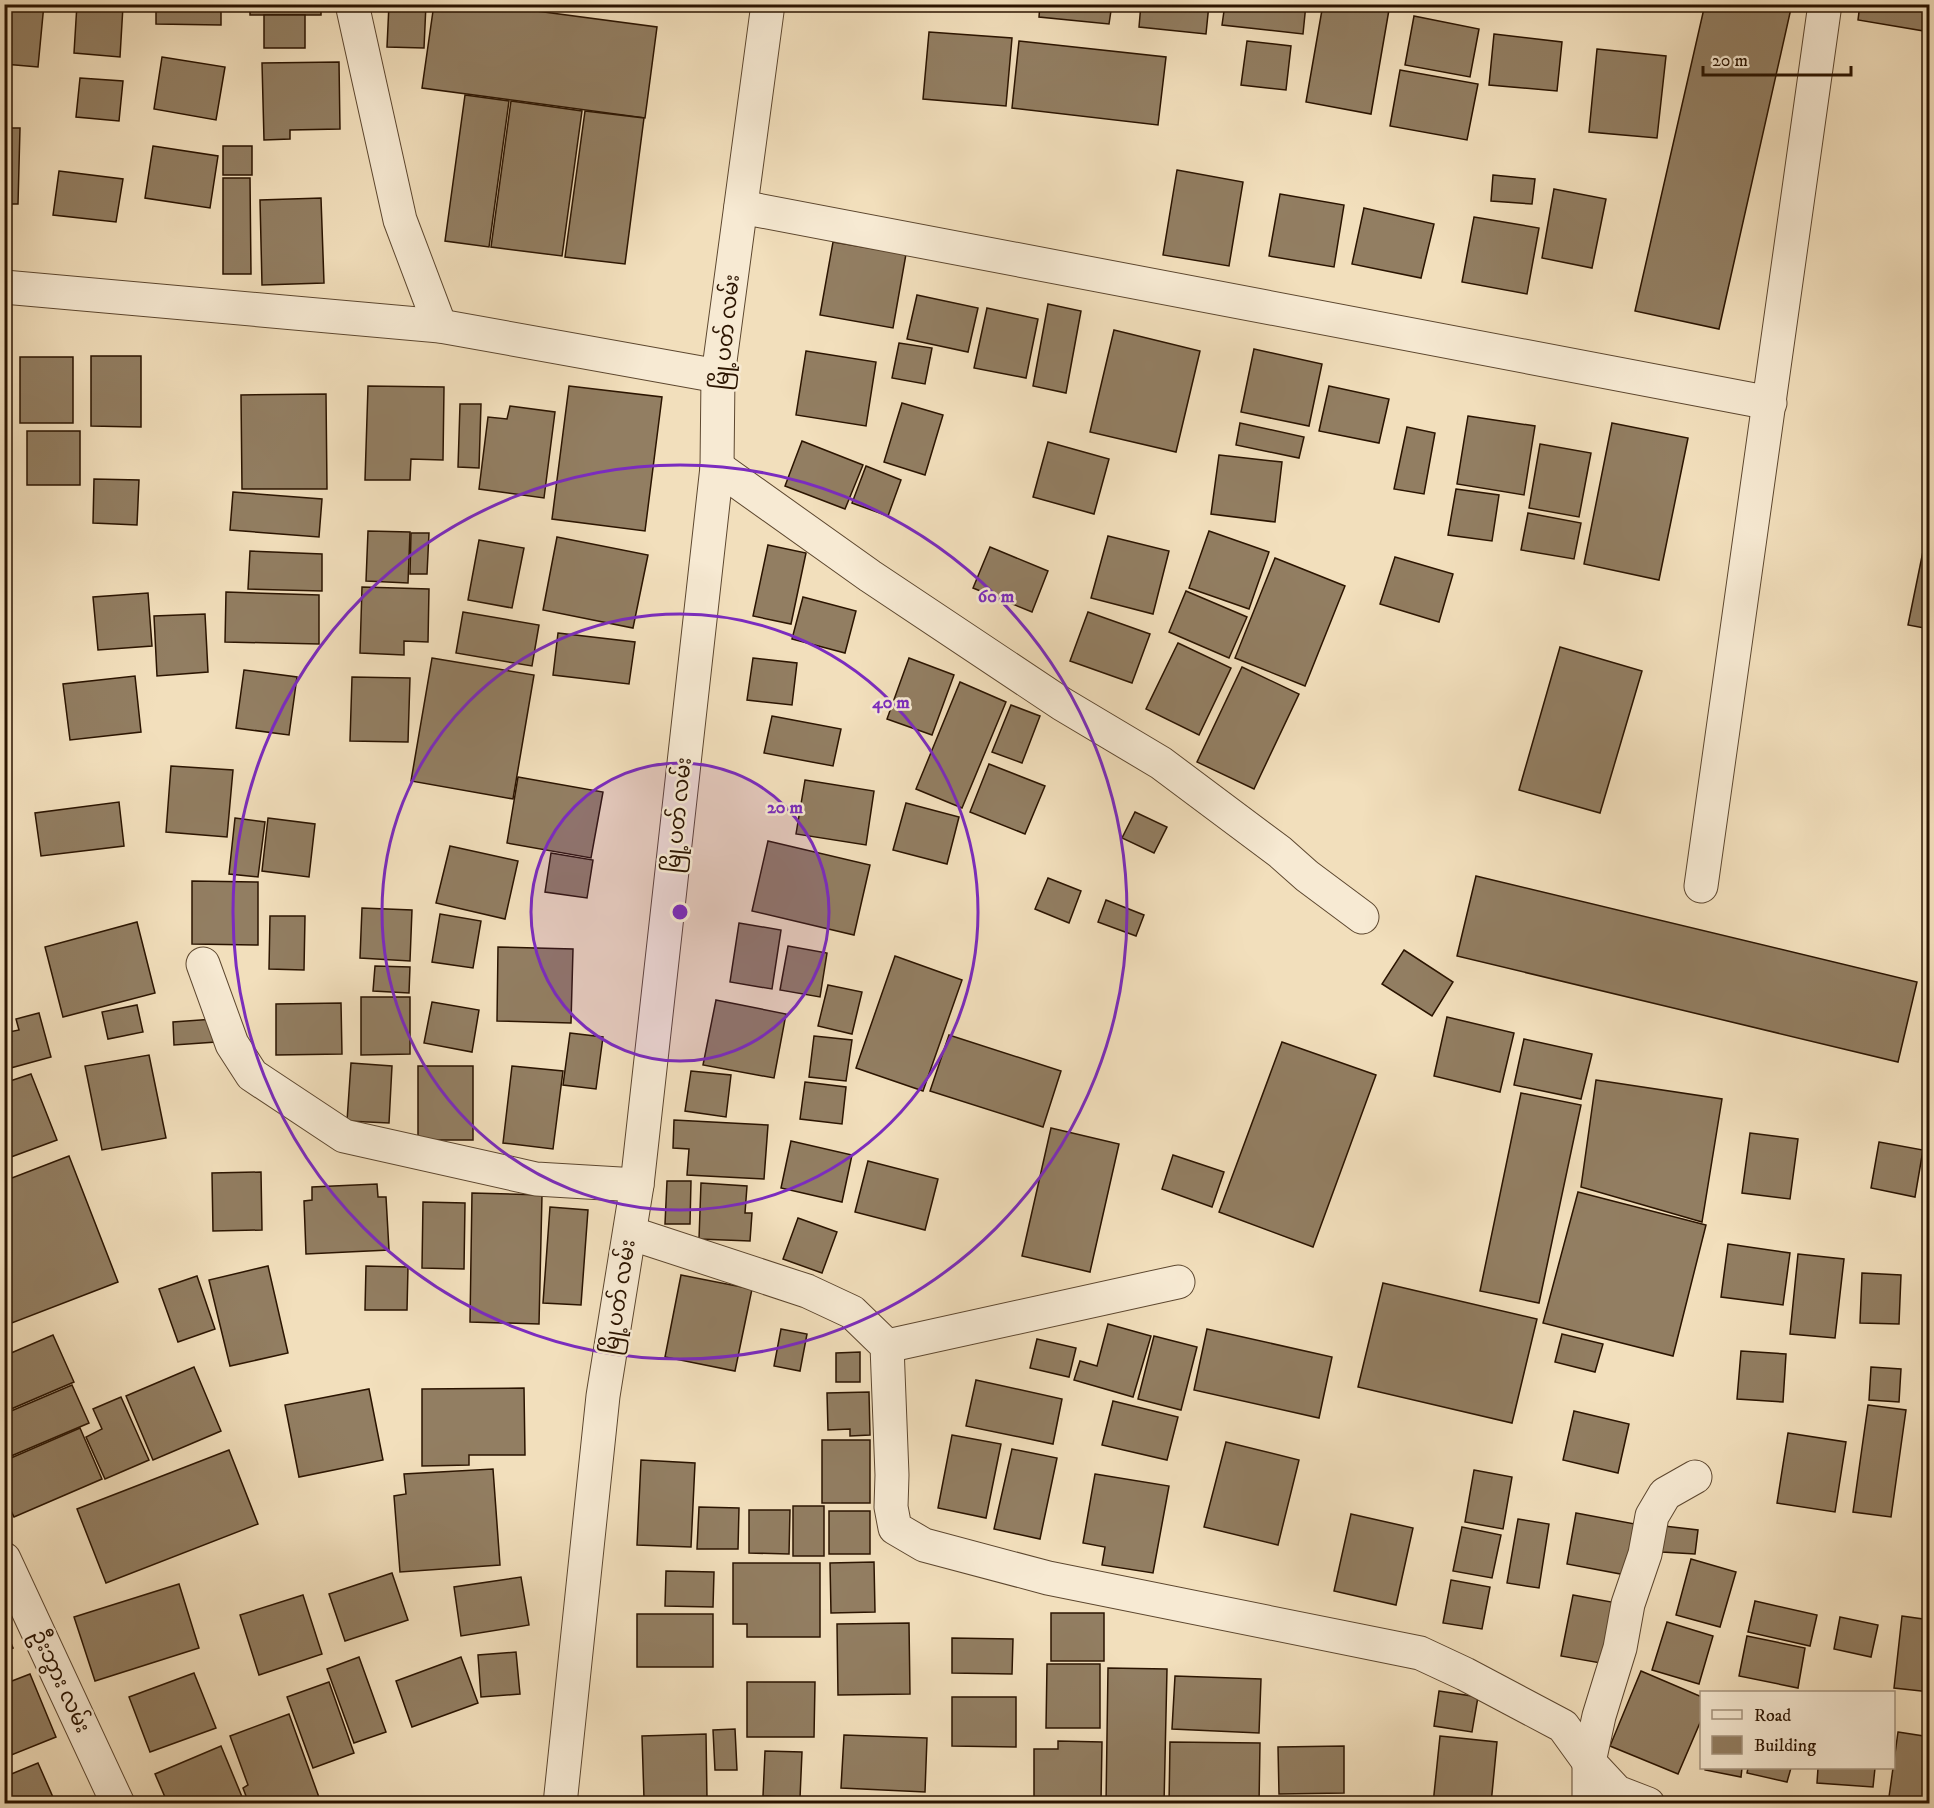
<svg xmlns="http://www.w3.org/2000/svg" width="1934" height="1808" viewBox="0 0 1934 1808" font-family="'IM FELL DW Pica','Noto Sans Myanmar',serif">
<style>
.building{fill:#927e62;stroke:#2b1400;stroke-width:1.5}
.lines{fill:none;stroke-linecap:round;stroke-linejoin:round}
.minor-casing{stroke:#5d472f;stroke-width:35}
.tertiary-casing{stroke:#5d472f;stroke-width:35}
.minor{stroke:#f7ead3;stroke-width:33}
.tertiary{stroke:#f7ead3;stroke-width:33}
.ring{fill:none;stroke:#7b2cbf;stroke-width:3}
.labels{text-anchor:middle;stroke-width:5;stroke-linejoin:round;paint-order:stroke}
.street-label{font-size:21px;fill:#2b1400;stroke:#f7ead3}
.centre{fill:#7b2cbf;stroke:#f7ead3;stroke-width:3}
.ring-label{font-size:18px;text-anchor:middle;font-weight:bold;fill:#7b2cbf;stroke:#f7ead3;stroke-width:5;stroke-linejoin:round;paint-order:stroke}
</style>
<rect width="100%" height="100%" fill="#f2dfbc"/>
<filter id="stains"><feTurbulence type="fractalNoise" baseFrequency=".00333" numOctaves="4"/><feColorMatrix values="0 0 0 0 .2 0 0 0 0 .09 0 0 0 0 .02 0 0 0 .5 -.17"/></filter>
<radialGradient id="worn" r=".72"><stop offset=".6" stop-color="#630" stop-opacity="0"/><stop offset="1" stop-color="#630" stop-opacity=".3"/></radialGradient>
<g class="building">
<path d="M4 4H44L38 67 4 64Z"/>
<path d="M77 4 123 6 120 57 74 53Z"/>
<path d="M156 4H221V25L156 24Z"/>
<rect x="250" y="4" width="71" height="11"/>
<path d="M389 4H426L424 48 387 47Z"/>
<path d="M434 4H484L657 27 645 118 422 88Z"/>
<path d="M981 4H1030V10Z"/>
<path d="M1040 4H1112L1109 24 1039 17Z"/>
<path d="M1141 4H1209L1206 34 1139 27Z"/>
<path d="M1225 4H1306L1303 34 1222 25Z"/>
<path d="M1323 4H1390L1371 114 1306 102Z"/>
<path d="M1404 4H1444L1443 10Z"/>
<path d="M1705 4H1792L1719 329 1635 311Z"/>
<path d="M1860 4H1930V32L1858 20Z"/>
<rect x="264" y="15" width="41" height="33"/>
<path d="M1414 16 1479 29 1470 77 1405 65Z"/>
<path d="M929 32 1012 38 1006 106 923 99Z"/>
<path d="M1494 34 1562 42 1557 91 1489 85Z"/>
<path d="M1019 41 1166 57 1158 125 1012 108Z"/>
<path d="M1247 41 1291 46 1286 90 1241 85Z"/>
<path d="M1597 49 1666 56 1657 138 1589 132Z"/>
<path d="M162 57 225 67 216 120 154 109Z"/>
<path d="M339 62 340 129 290 130V139L264 140 262 63Z"/>
<path d="M1400 70 1478 84 1467 140 1390 126Z"/>
<path d="M80 78 123 81 119 121 76 117Z"/>
<path d="M465 95 509 101 489 247 445 241Z"/>
<path d="M511 101 582 111 562 256 491 247Z"/>
<path d="M585 111 644 118 625 264 565 257Z"/>
<path d="M4 128H20L18 204H4Z"/>
<path d="M153 146 218 156 210 208 145 198Z"/>
<rect x="223" y="146" width="29" height="29"/>
<path d="M1177 170 1243 182 1229 266 1163 255Z"/>
<path d="M59 171 123 179 116 222 53 215Z"/>
<path d="M1493 175 1535 179 1532 204 1491 201Z"/>
<path d="M223 178H250L251 274H223Z"/>
<path d="M1554 189 1606 199 1592 268 1542 258Z"/>
<path d="M1280 194 1344 205 1334 267 1269 256Z"/>
<path d="M321 198 324 283 262 285 260 200Z"/>
<path d="M1364 208 1434 224 1421 278 1352 264Z"/>
<path d="M1474 217 1539 228 1527 294 1462 282Z"/>
<path d="M833 242 906 254 893 328 820 315Z"/>
<path d="M917 295 978 308 968 352 907 339Z"/>
<path d="M1048 304 1081 311 1066 393 1033 386Z"/>
<path d="M987 308 1038 319 1026 378 974 368Z"/>
<path d="M1114 330 1200 351 1176 452 1090 432Z"/>
<path d="M8 343 9 429H4V344Z"/>
<path d="M899 343 932 348 925 384 892 378Z"/>
<path d="M1254 349 1322 364 1309 426 1241 412Z"/>
<path d="M806 351 876 362 866 426 796 415Z"/>
<path d="M91 356H141V427L91 426Z"/>
<rect x="20" y="357" width="53" height="66"/>
<path d="M368 386 444 387 443 460 411 459 410 480H365Z"/>
<path d="M569 386 662 397 645 531 552 519Z"/>
<path d="M1329 386 1389 399 1379 443 1319 431Z"/>
<path d="M326 394 327 489H242L241 395Z"/>
<path d="M902 403 943 415 925 475 884 462Z"/>
<path d="M460 404H481L479 468 458 467Z"/>
<path d="M510 406 555 412 544 498 479 489 488 417 507 419Z"/>
<path d="M1468 416 1535 426 1524 495 1457 484Z"/>
<path d="M1240 423 1304 437 1299 458 1236 445Z"/>
<path d="M1612 423 1688 438 1659 580 1584 564Z"/>
<path d="M1407 427 1435 433 1424 494 1394 489Z"/>
<rect x="27" y="431" width="53" height="54"/>
<path d="M802 441 863 465 845 509 785 486Z"/>
<path d="M1048 442 1109 459 1094 514 1033 497Z"/>
<path d="M1540 444 1591 453 1579 517 1529 508Z"/>
<path d="M1219 455 1282 462 1275 522 1211 514Z"/>
<path d="M866 466 901 480 888 516 852 503Z"/>
<path d="M94 479 139 480 137 525 93 523Z"/>
<path d="M1456 489 1499 495 1492 541 1448 535Z"/>
<path d="M233 492 322 499 319 537 230 530Z"/>
<path d="M1528 513 1581 523 1574 559 1521 550Z"/>
<path d="M1930 517V629L1908 625Z"/>
<path d="M368 531 410 532 408 583 366 581Z"/>
<path d="M1209 531 1269 552 1249 609 1189 588Z"/>
<path d="M411 533H429L427 574H410Z"/>
<path d="M1108 536 1169 551 1153 614 1091 598Z"/>
<path d="M557 537 648 555 633 628 543 610Z"/>
<path d="M479 540 524 548 512 608 468 600Z"/>
<path d="M768 545 806 553 791 624 753 616Z"/>
<path d="M990 547 1048 571 1032 612 973 588Z"/>
<path d="M250 551 322 554V591L248 589Z"/>
<path d="M1395 557 1453 574 1439 622 1380 604Z"/>
<path d="M1275 558 1345 586 1305 686 1235 658Z"/>
<path d="M4 577 9 578 7 647H4Z"/>
<path d="M362 587 429 589 428 642 404 641V655L360 653Z"/>
<path d="M1186 591 1247 617 1229 658 1169 632Z"/>
<path d="M226 592 319 595V644L225 642Z"/>
<path d="M148 593 152 646 98 650 93 597Z"/>
<path d="M803 597 856 611 845 653 792 639Z"/>
<path d="M463 612 539 625 532 666 456 653Z"/>
<path d="M1088 612 1150 634 1132 683 1070 661Z"/>
<path d="M205 614 208 672 157 676 154 616Z"/>
<path d="M558 633 635 642 629 684 553 675Z"/>
<path d="M1178 643 1231 668 1199 735 1146 709Z"/>
<path d="M1560 647 1642 671 1600 813 1519 790Z"/>
<path d="M432 658 534 675 513 799 411 781Z"/>
<path d="M753 658 797 663 792 705 747 700Z"/>
<path d="M909 658 954 675 932 735 887 719Z"/>
<path d="M1242 667 1299 694 1254 789 1197 762Z"/>
<path d="M244 670 297 677 289 735 236 728Z"/>
<path d="M135 676 141 732 70 740 63 684Z"/>
<path d="M352 677 410 678 408 742 350 741Z"/>
<path d="M960 682 1006 702 962 808 916 789Z"/>
<path d="M1011 705 1040 716 1022 763 992 752Z"/>
<path d="M772 716 841 729 833 766 764 753Z"/>
<path d="M989 764 1045 786 1025 834 970 812Z"/>
<path d="M171 766 233 770 227 837 166 832Z"/>
<path d="M518 777 603 792 591 858 507 843Z"/>
<path d="M805 780 874 791 866 845 796 834Z"/>
<path d="M119 802 124 846 41 856 35 813Z"/>
<path d="M906 803 959 817 947 864 893 850Z"/>
<path d="M1135 812 1167 827 1154 853 1122 838Z"/>
<path d="M235 818 265 822 258 877 229 874Z"/>
<path d="M268 818 315 824 309 877 262 871Z"/>
<path d="M768 841 870 865 854 935 752 911Z"/>
<path d="M450 846 518 861 505 919 436 903Z"/>
<path d="M551 853 593 860 587 898 545 892Z"/>
<path d="M1476 876 1917 982 1898 1062 1457 956Z"/>
<path d="M1048 878 1081 891 1069 923 1035 909Z"/>
<path d="M192 881 258 882V945L192 944Z"/>
<path d="M1106 900 1144 915 1136 936 1098 922Z"/>
<path d="M362 908 412 910 410 961 360 958Z"/>
<path d="M440 914 481 921 473 968 432 962Z"/>
<path d="M270 916H305L304 970 269 969Z"/>
<path d="M137 922 155 993 63 1017 45 947Z"/>
<path d="M739 923 781 930 772 989 730 982Z"/>
<path d="M788 946 827 953 820 997 780 990Z"/>
<path d="M498 947 573 949 571 1023 497 1021Z"/>
<path d="M1404 950 1453 982 1432 1016 1382 984Z"/>
<path d="M895 956 962 980 923 1091 856 1068Z"/>
<path d="M375 966 410 967 409 993 373 991Z"/>
<path d="M828 985 862 992 852 1034 818 1026Z"/>
<path d="M361 997H410V1054L361 1055Z"/>
<path d="M716 1000 786 1014 774 1078 703 1065Z"/>
<path d="M432 1002 479 1010 472 1052 424 1043Z"/>
<path d="M341 1003 342 1054 276 1055V1004Z"/>
<path d="M137 1005 143 1032 108 1039 102 1012Z"/>
<path d="M39 1013 51 1057 7 1069 4 1059V1033L19 1030 16 1019Z"/>
<path d="M1447 1017 1514 1033 1500 1092 1434 1076Z"/>
<path d="M214 1019 216 1042 174 1045 173 1022Z"/>
<path d="M570 1033 603 1037 596 1089 563 1085Z"/>
<path d="M949 1035 1061 1071 1043 1127 930 1091Z"/>
<path d="M814 1036 852 1040 846 1081 809 1077Z"/>
<path d="M1524 1039 1592 1054 1581 1099 1514 1085Z"/>
<path d="M1282 1042 1376 1075 1313 1247 1219 1212Z"/>
<path d="M149 1055 166 1138 102 1150 85 1066Z"/>
<path d="M351 1063 392 1066 389 1123 347 1121Z"/>
<rect x="418" y="1066" width="55" height="74"/>
<path d="M512 1066 563 1071 553 1149 503 1143Z"/>
<path d="M691 1071 731 1075 726 1117 685 1111Z"/>
<path d="M31 1074 57 1140 11 1157 4 1140V1083Z"/>
<path d="M1596 1080 1722 1099 1702 1222 1581 1187Z"/>
<path d="M805 1082 846 1087 842 1124 800 1119Z"/>
<path d="M1521 1093 1581 1105 1539 1303 1480 1291Z"/>
<path d="M674 1120 768 1125 764 1179 687 1175 689 1149 673 1148Z"/>
<path d="M1051 1128 1119 1144 1090 1272 1022 1256Z"/>
<path d="M1750 1133 1798 1139 1790 1199 1742 1193Z"/>
<path d="M791 1141 852 1155 842 1202 781 1188Z"/>
<path d="M1879 1142 1923 1150 1915 1197 1871 1188Z"/>
<path d="M4 1146 11 1163 4 1165Z"/>
<path d="M1173 1155 1224 1172 1212 1207 1162 1189Z"/>
<path d="M69 1156 118 1282 4 1326V1181Z"/>
<path d="M868 1161 938 1179 925 1230 855 1212Z"/>
<path d="M261 1172 262 1230 213 1231 212 1173Z"/>
<path d="M667 1181H691L690 1224H665Z"/>
<path d="M701 1183 747 1186 745 1213H752L750 1241 699 1239Z"/>
<path d="M377 1184 378 1197H386L389 1250 306 1254 304 1201 312 1200V1187Z"/>
<path d="M1578 1192 1706 1225 1673 1356 1543 1323Z"/>
<path d="M472 1193 542 1195 539 1324 470 1322Z"/>
<path d="M423 1202 465 1203 464 1269 422 1268Z"/>
<path d="M550 1207 588 1210 581 1305 543 1303Z"/>
<path d="M798 1218 837 1232 822 1273 783 1259Z"/>
<path d="M1728 1244 1790 1253 1783 1305 1721 1297Z"/>
<path d="M1798 1254 1844 1259 1835 1338 1790 1334Z"/>
<path d="M268 1266 288 1353 230 1366 209 1280Z"/>
<path d="M366 1266 408 1267 407 1310H365Z"/>
<path d="M1862 1273 1901 1275 1899 1324 1860 1323Z"/>
<path d="M681 1275 752 1289 735 1371 665 1357Z"/>
<path d="M197 1276 215 1329 178 1342 159 1289Z"/>
<path d="M1383 1283 1537 1319 1512 1423 1358 1387Z"/>
<path d="M1108 1324 1151 1336 1133 1397 1074 1380 1080 1361 1097 1366Z"/>
<path d="M781 1329 807 1334 800 1371 774 1366Z"/>
<path d="M1207 1329 1332 1357 1319 1418 1194 1390Z"/>
<path d="M1562 1334 1603 1344 1595 1372 1555 1362Z"/>
<path d="M53 1335 74 1382 4 1412V1356Z"/>
<path d="M1154 1336 1197 1347 1181 1410 1138 1399Z"/>
<path d="M1037 1339 1076 1348 1069 1377 1030 1368Z"/>
<path d="M1741 1351 1786 1354 1783 1402 1737 1399Z"/>
<path d="M860 1352V1382H836V1353Z"/>
<path d="M194 1367 221 1431 153 1460 126 1396Z"/>
<path d="M1871 1367 1901 1369 1899 1402 1869 1400Z"/>
<path d="M976 1380 1062 1399 1053 1444 966 1426Z"/>
<path d="M72 1385 89 1423 4 1459V1414Z"/>
<path d="M524 1388 525 1455H469V1465L422 1466V1389Z"/>
<path d="M369 1389 383 1460 299 1477 285 1405Z"/>
<path d="M869 1392 870 1435 850 1436V1429L828 1430 827 1393Z"/>
<path d="M121 1397 149 1460 105 1479 86 1437 102 1429 93 1409Z"/>
<path d="M1113 1401 1178 1417 1167 1460 1102 1445Z"/>
<path d="M1868 1405 1906 1410 1891 1517 1853 1512Z"/>
<path d="M1574 1411 1629 1424 1618 1473 1563 1460Z"/>
<path d="M80 1428 102 1479 14 1517 4 1496V1461Z"/>
<path d="M1788 1433 1846 1442 1835 1512 1777 1503Z"/>
<path d="M952 1435 1001 1444 986 1518 938 1508Z"/>
<rect x="822" y="1440" width="48" height="63"/>
<path d="M1226 1442 1299 1460 1278 1545 1204 1527Z"/>
<path d="M1012 1449 1057 1458 1040 1539 994 1529Z"/>
<path d="M229 1450 258 1524 106 1583 77 1509Z"/>
<path d="M641 1460 695 1463 691 1547 637 1545Z"/>
<path d="M493 1469 500 1565 400 1572 394 1496 406 1494 404 1474Z"/>
<path d="M1474 1470 1512 1477 1503 1529 1465 1522Z"/>
<path d="M1095 1474 1169 1486 1153 1573 1102 1565 1105 1547 1083 1543Z"/>
<rect x="793" y="1506" width="31" height="50"/>
<path d="M699 1507 739 1508 738 1549H697Z"/>
<path d="M749 1510H790L789 1554 749 1553Z"/>
<rect x="829" y="1511" width="41" height="43"/>
<path d="M1576 1513 1635 1524 1626 1575 1567 1564Z"/>
<path d="M1351 1514 1413 1528 1396 1605 1334 1591Z"/>
<path d="M1518 1519 1549 1524 1539 1588 1507 1583Z"/>
<path d="M1664 1526 1698 1530 1695 1554 1662 1552Z"/>
<path d="M1462 1527 1501 1535 1492 1578 1453 1571Z"/>
<path d="M1691 1559 1736 1572 1720 1627 1676 1615Z"/>
<path d="M874 1562 875 1612 831 1613 830 1563Z"/>
<path d="M733 1563H820V1637H747V1624H733Z"/>
<path d="M666 1571 714 1572 713 1607 665 1606Z"/>
<path d="M392 1573 408 1620 345 1641 329 1594Z"/>
<path d="M521 1577 529 1625 461 1636 454 1587Z"/>
<path d="M1451 1580 1490 1587 1482 1629 1443 1623Z"/>
<path d="M179 1584 199 1648 95 1681 74 1617Z"/>
<path d="M303 1595 322 1654 259 1675 240 1615Z"/>
<path d="M1573 1595 1617 1603 1606 1664 1561 1656Z"/>
<path d="M1755 1601 1817 1615 1810 1646 1748 1632Z"/>
<rect x="1051" y="1613" width="53" height="48"/>
<rect x="637" y="1614" width="76" height="53"/>
<path d="M1902 1616 1930 1620V1692L1894 1688Z"/>
<path d="M1840 1617 1878 1625 1871 1657 1834 1649Z"/>
<path d="M1667 1622 1713 1636 1699 1684 1652 1670Z"/>
<path d="M909 1623 910 1694 838 1695 837 1624Z"/>
<path d="M4 1626 13 1648 4 1651Z"/>
<path d="M1747 1636 1805 1648 1798 1688 1739 1676Z"/>
<path d="M952 1638 1013 1639 1012 1674 952 1673Z"/>
<path d="M516 1652 520 1694 481 1697 478 1655Z"/>
<path d="M359 1657 386 1732 354 1743 327 1669Z"/>
<path d="M461 1657 478 1703 412 1727 396 1681Z"/>
<path d="M4 1660 10 1672 4 1675Z"/>
<path d="M1047 1664H1100V1728H1046Z"/>
<path d="M1108 1668 1167 1669 1164 1804H1106Z"/>
<path d="M1641 1671 1702 1697V1718L1678 1774 1610 1746Z"/>
<path d="M194 1673 216 1728 150 1752 129 1697Z"/>
<path d="M30 1674 56 1737 4 1758V1684Z"/>
<path d="M1175 1676 1261 1679 1259 1733 1172 1729Z"/>
<path d="M329 1682 354 1753 313 1768 287 1697Z"/>
<path d="M747 1682H815L814 1737H747Z"/>
<path d="M1439 1691 1478 1697 1472 1732 1434 1726Z"/>
<path d="M952 1697H1016V1747L952 1746Z"/>
<path d="M289 1714 320 1800 311 1804H249L243 1788 248 1785 230 1736Z"/>
<path d="M735 1729 737 1770H715L713 1730Z"/>
<path d="M1898 1732 1930 1737V1804H1888Z"/>
<path d="M706 1734 707 1798 644 1799 642 1736Z"/>
<path d="M844 1735 927 1738 925 1792 841 1788Z"/>
<path d="M1440 1736 1497 1742 1491 1804H1433Z"/>
<path d="M1058 1741 1102 1742 1101 1802 1094 1801V1804H1055V1800H1034V1749H1058Z"/>
<path d="M1170 1742 1260 1743 1259 1804H1169Z"/>
<path d="M221 1746 245 1804H168L155 1774Z"/>
<path d="M1344 1746V1793L1279 1794 1278 1747Z"/>
<path d="M765 1751 802 1752 800 1798 763 1796Z"/>
<path d="M38 1763 56 1804H4V1777Z"/>
<path d="M1705 1768H1742L1741 1777 1705 1770Z"/>
<path d="M1748 1768H1791L1787 1782 1747 1773Z"/>
<path d="M1818 1768H1875L1873 1787 1817 1783Z"/>
<path d="M518 1797 520 1804H483Z"/>
</g>
<g class="lines">
<g class="minor-casing">
<g id="minor">
<path d="M352 4 400 220 440 326"/>
<path d="M741 207 1770 403"/>
<path d="M4 287 440 326 718 376"/>
<path d="M717 467 870 576 1062 704 1161 763 1280 852 1307 876 1362 917"/>
<path d="M1701 886 1825 4"/>
<path d="M203 964 232 1044 252 1075 344 1136 536 1179 637 1185"/>
<path d="M630 1233 807 1291 852 1312 887 1346 892 1475 891 1507 895 1528 924 1545 1048 1578 1420 1653 1465 1674 1563 1726 1589 1762 1617 1792 1648 1804"/>
<path d="M887 1346 1178 1282"/>
<path d="M1589 1804V1762L1599 1716 1620 1648 1628 1604 1645 1554 1652 1516 1665 1494 1695 1477"/>
</g>
</g>
<g class="tertiary-casing">
<g id="tertiary">
<path d="M4 1559 118 1804"/>
<path d="M560 1804 603 1396 637 1185 717 467 718 376 768 4"/>
</g>
</g>
<use href="#minor" class="minor"/>
<use href="#tertiary" class="tertiary"/>
</g>
<circle cx="680" cy="912" r="149" fill="#7b2cbf" fill-opacity=".12"/>
<g class="ring">
<circle cx="680" cy="912" r="149"/>
<circle cx="680" cy="912" r="298"/>
<circle cx="680" cy="912" r="447"/>
</g>
<g class="labels">
<g class="street-label">
<text transform="translate(726 332) rotate(-84)" y="7">မြို့ပတ် လမ်း</text>
<text transform="translate(678 815) rotate(-84)" y="7">မြို့ပတ် လမ်း</text>
<text transform="translate(619 1297) rotate(-81)" y="7">မြို့ပတ် လမ်း</text>
<text transform="translate(61 1681) rotate(65)" y="7">ဦးဘွား လမ်း</text>
</g>
</g>
<circle cx="680" cy="912" r="9" class="centre"/>
<g class="ring-label">
<text x="996" y="602">60 m</text>
<text x="891" y="708">40 m</text>
<text x="785" y="813">20 m</text>
</g>
<rect width="1934" height="1808" fill="none" stroke="#f2dfbc" stroke-width="24"/>
<rect x="6" y="6" width="1922" height="1796" fill="none" stroke="#2b1400" stroke-width="3"/>
<rect x="12" y="12" width="1910" height="1784" fill="none" stroke="#2b1400" stroke-width="1.5"/>
<rect x="1700" y="1691" width="195" height="78" fill="#f7ead3" stroke="#a5947f" stroke-width="1.5"/>
<rect x="1712" y="1710" width="30" height="9" fill="#f7ead3" stroke="#a5947f" stroke-width="1.5"/>
<text x="1754" y="1721" font-size="18" fill="#2b1400">Road</text>
<rect x="1712" y="1736" width="30" height="18" fill="#927e62" stroke="#a5947f" stroke-width="1.5"/>
<text x="1754" y="1751" font-size="18" fill="#2b1400">Building</text>
<path d="M1703 66v9h148v-9" fill="none" stroke="#2b1400" stroke-width="3"/>
<text x="1712" y="66" font-size="18" fill="#2b1400" stroke="#f7ead3" stroke-width="4.5" paint-order="stroke">20 m</text>
<rect width="100%" height="100%" filter="url(#stains)"/>
<rect width="100%" height="100%" fill="url(#worn)"/>
</svg>
